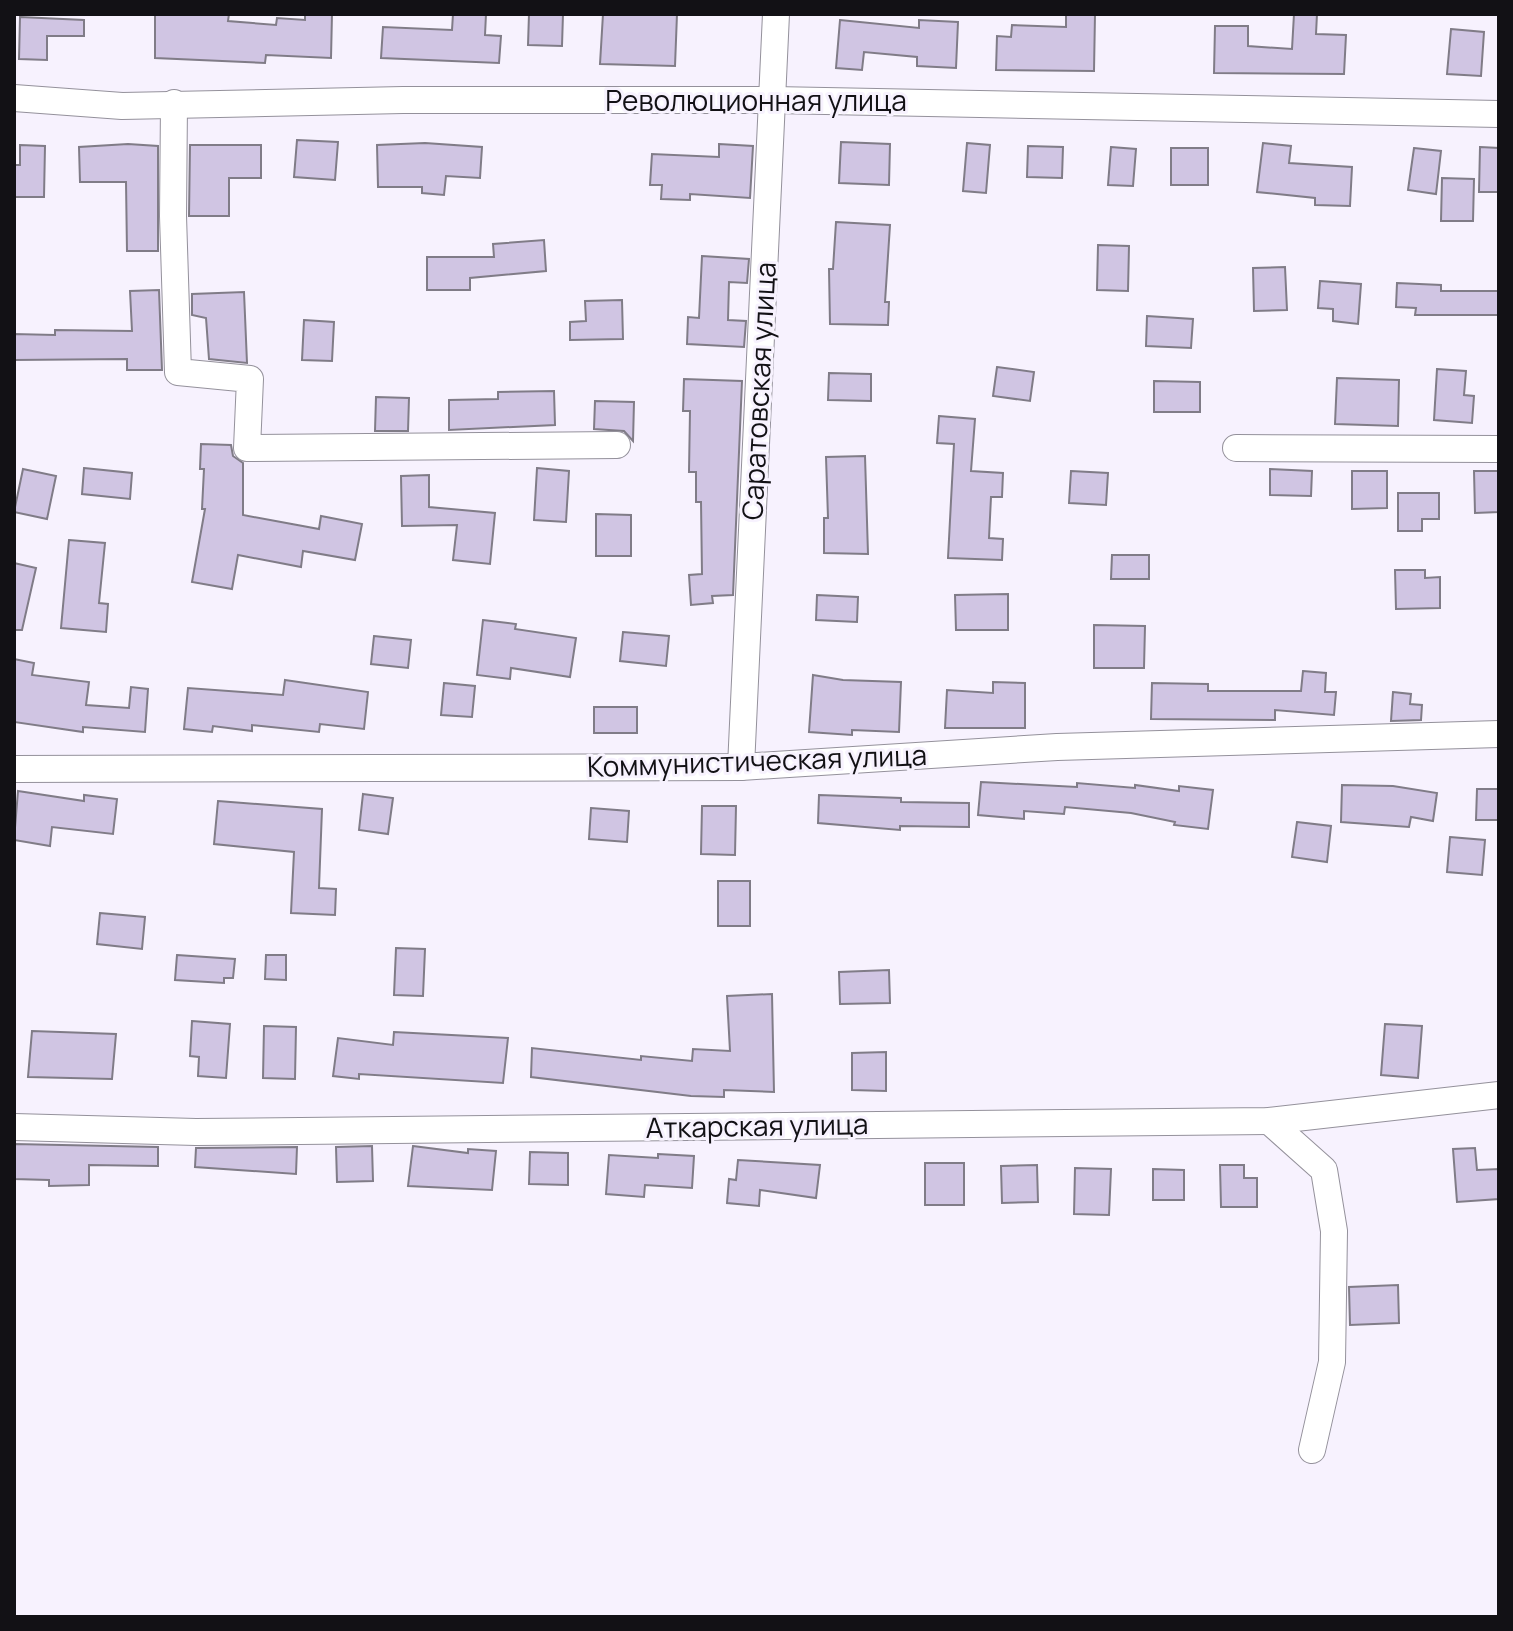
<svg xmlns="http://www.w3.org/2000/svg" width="1513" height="1631" viewBox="0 0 1513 1631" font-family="Manrope,sans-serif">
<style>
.building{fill:#d0c5e3;stroke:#807c87;stroke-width:2}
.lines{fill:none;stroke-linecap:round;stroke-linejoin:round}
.minor-casing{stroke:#94919b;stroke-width:28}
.minor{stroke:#fff;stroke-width:26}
.labels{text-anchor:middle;stroke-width:6;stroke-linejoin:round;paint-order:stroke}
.street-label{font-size:28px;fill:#121115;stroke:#f7f2fe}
</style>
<rect width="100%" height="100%" fill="#f7f2fe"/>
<g class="building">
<path d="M155 14H229L228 21 276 25 277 18 305 20V14H332L331 58 266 55 265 63 155 58Z"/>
<path d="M453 14H486L485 35 501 36 499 63 381 58 383 27 452 30Z"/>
<path d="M529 14H563L562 46 528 45Z"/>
<path d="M603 14H677L675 66 600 64Z"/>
<path d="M1066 14H1095L1094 71 996 70 997 36 1011 37 1012 25 1066 27Z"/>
<path d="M1294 14H1317L1316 34 1346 35 1344 74 1214 73 1215 26H1248V46L1292 49Z"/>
<path d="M20 17 84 20V36H47V60L19 59Z"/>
<path d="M840 20 919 28V20L958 22 956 68 917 66V57L864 52 862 70 836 68Z"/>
<path d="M1451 29 1484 32 1481 76 1447 74Z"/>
<path d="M297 140 338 142 335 180 294 177Z"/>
<path d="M841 142 890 144 889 185 839 183Z"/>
<path d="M425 143 482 147 480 178 446 176 444 195 422 193V187H378L377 145Z"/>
<path d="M967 143 990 145 986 193 963 191Z"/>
<path d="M1263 143 1291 146 1289 163 1352 167 1350 206 1315 205V198L1257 192Z"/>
<path d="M128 144 158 146V251H127L126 182H80L79 147Z"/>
<path d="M719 144 753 146 750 198 690 194V200L661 199 662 185H650L652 154 719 157Z"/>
<path d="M20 145 45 146 44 197H14V165H20Z"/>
<path d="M190 145H261V178H229V216H189Z"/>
<path d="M1028 146 1063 147 1062 178 1027 177Z"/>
<path d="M1111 147 1136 149 1133 186 1108 185Z"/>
<path d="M1480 147 1499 148V192H1479Z"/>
<rect x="1171" y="148" width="37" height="37"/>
<path d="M1414 148 1441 151 1436 194 1408 190Z"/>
<path d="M1442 178 1474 179 1473 221H1441Z"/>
<path d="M836 222 890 225 885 302H889L888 325 830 324 829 269H833Z"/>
<path d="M544 240 546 271 470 278V290H427V257H494L493 244Z"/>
<path d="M1098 245 1129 246 1128 291 1097 290Z"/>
<path d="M702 256 749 259 747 283 729 282 728 320 746 321 744 347 687 344 688 317 699 318Z"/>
<path d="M1285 267 1287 310 1254 311 1253 268Z"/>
<path d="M1320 281 1361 284 1358 324 1333 321V309L1318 308Z"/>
<path d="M1397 283 1441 285V291H1499V315H1415L1416 308 1396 307Z"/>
<path d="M159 290 162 370H127V359L14 360V334L55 335V330L132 331 130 291Z"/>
<path d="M244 292 247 363 209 359 206 318 192 315V294Z"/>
<path d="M622 300 623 339 570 340V322L586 321 585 301Z"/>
<path d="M1147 316 1193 319 1191 348 1146 346Z"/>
<path d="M304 320 334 322 332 361 302 360Z"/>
<path d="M997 367 1034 372 1030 401 993 396Z"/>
<path d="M1437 369 1466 371 1464 395 1474 396 1472 423 1434 420Z"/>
<path d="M829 373 871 374V401L828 400Z"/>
<path d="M1337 378 1399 380 1398 426 1335 424Z"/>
<path d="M684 379 742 381 733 595 712 596 713 603 691 605 689 575 702 574 701 502H696V472H689L690 411H683Z"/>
<path d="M1154 381 1200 382V412H1154Z"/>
<path d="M554 391 555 425 449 430V400L498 399V392Z"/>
<path d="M376 397 409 398 408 431H375Z"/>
<path d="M595 401 634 402 633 441 624 431 594 429Z"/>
<path d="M939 416 975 419 971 471 1003 473 1002 497H991L989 538 1003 539 1002 560 948 558 954 444 937 443Z"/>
<path d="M201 444 231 445 233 456 243 463V515L319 529 321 516 362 524 355 560 303 551 301 567 238 555 232 589 192 582 205 509H202L204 469H200Z"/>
<path d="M865 456 868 554 824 553V518H828L826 457Z"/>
<path d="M84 468 132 473 130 499 82 494Z"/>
<path d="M537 468 569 471 566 522 534 520Z"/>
<path d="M23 469 56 476 47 519 14 512Z"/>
<path d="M1270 469 1312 471 1311 496 1270 495Z"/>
<path d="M1071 471 1108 473 1106 505 1069 503Z"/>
<path d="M1352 471H1387V508L1352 509Z"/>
<path d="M1474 471H1499V512L1475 513Z"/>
<path d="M429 475V507L495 513 490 564 453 560 457 525 402 526 401 476Z"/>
<path d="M1398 493H1439V519H1422V531H1398Z"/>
<path d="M596 514 631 515V556H596Z"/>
<path d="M69 540 105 543 99 603 108 604 106 632 61 628Z"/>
<path d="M1112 555H1149V579H1111Z"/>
<path d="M14 563 36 568 22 630H14Z"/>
<path d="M1395 570H1425V578L1440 577V608L1396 609Z"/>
<path d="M1008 594V630H956L955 595Z"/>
<path d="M817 595 858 597 857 622 816 620Z"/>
<path d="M483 620 516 624 515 629 576 638 570 677 511 668 510 679 477 675Z"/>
<path d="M1094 625 1145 626 1144 668H1094Z"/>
<path d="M623 632 669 636 666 666 620 661Z"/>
<path d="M374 636 411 640 408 668 371 664Z"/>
<path d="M14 659 34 663 32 675 89 682 86 705 129 708 131 687 148 689 145 732 83 727V732L14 722Z"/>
<path d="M1303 671 1326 673 1325 692H1336L1334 715 1275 710V720L1151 719 1152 683 1208 684V691H1301Z"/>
<path d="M813 675 843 680 901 682 899 732 852 730V735L809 732Z"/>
<path d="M285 680 368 692 364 729 320 724 319 732 252 725V731L213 726 212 732 184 729 188 688 283 695Z"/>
<path d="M993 682 1025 683V728H945L947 690 993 693Z"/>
<path d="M444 683 475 686 472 717 441 715Z"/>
<path d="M1393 692 1411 694 1410 704 1422 705 1421 720 1391 721Z"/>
<rect x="594" y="707" width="43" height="26"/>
<path d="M981 782 1077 787V783L1135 788V785L1179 791V786L1213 790 1208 829 1174 825 1175 822 1131 813 1065 807 1064 814 1024 811V819L978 815Z"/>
<path d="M1342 785 1393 786 1437 793 1433 821 1411 817 1409 827 1341 822Z"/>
<path d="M1477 789H1499V820H1476Z"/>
<path d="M18 791 84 801V795L117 799 113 834 52 827 50 846 14 840Z"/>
<path d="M363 794 393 798 388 834 359 830Z"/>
<path d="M819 795 901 798V802L969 803V827L900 826V830L818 823Z"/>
<path d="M218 801 322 809 319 888 336 889 335 915 291 913 294 852 214 844Z"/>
<path d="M702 806H736L735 855 701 854Z"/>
<path d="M591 808 629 811 627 842 589 839Z"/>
<path d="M1297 822 1331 826 1327 862 1292 857Z"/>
<path d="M1450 837 1485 840 1482 875 1447 872Z"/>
<rect x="718" y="881" width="32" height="45"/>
<path d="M100 913 145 917 142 949 97 944Z"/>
<path d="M396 948 425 949 423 996 394 995Z"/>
<path d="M177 955 235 959 233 978H224V983L175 980Z"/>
<path d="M266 955H286V980L265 979Z"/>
<path d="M889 970 890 1003 840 1004 839 972Z"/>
<path d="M772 994 774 1092 724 1090V1097L691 1096 531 1077 532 1048 641 1060V1056L692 1061 693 1049 730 1051 727 996Z"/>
<path d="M192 1021 230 1024 226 1078 198 1076 199 1057 190 1056Z"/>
<path d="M1385 1024 1422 1026 1418 1078 1381 1075Z"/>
<path d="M264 1026 296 1027 295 1079 263 1078Z"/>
<path d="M32 1031 116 1034 112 1079 28 1077Z"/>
<path d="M394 1032 508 1038 503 1083 359 1074V1079L333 1076 338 1038 393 1045Z"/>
<path d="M886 1052V1091L852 1090V1053Z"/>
<path d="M14 1144 158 1147V1166L89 1165V1185L49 1186V1180L14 1179Z"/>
<path d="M372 1146 373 1181 337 1182 336 1147Z"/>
<path d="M413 1146 468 1153V1149L496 1151 492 1190 408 1186Z"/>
<path d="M297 1147 296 1174 195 1167 196 1148Z"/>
<path d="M1475 1148 1477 1170 1499 1169V1199L1457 1202 1453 1149Z"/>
<path d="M530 1152 568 1153V1185L529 1184Z"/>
<path d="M658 1154 694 1156 692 1188 645 1185 644 1197 606 1194 609 1155 658 1158Z"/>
<path d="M738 1160 820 1165 816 1198 760 1190 759 1206 727 1203 729 1179 736 1180Z"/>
<rect x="925" y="1163" width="39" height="42"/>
<path d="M1037 1165 1038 1202 1002 1203 1001 1166Z"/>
<path d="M1220 1165H1244V1178H1257V1207H1221Z"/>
<path d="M1075 1168 1111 1169 1109 1215 1074 1214Z"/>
<path d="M1153 1169 1184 1170V1200H1153Z"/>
<path d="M1398 1285 1399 1323 1350 1325 1349 1287Z"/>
</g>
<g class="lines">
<g class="minor-casing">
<g id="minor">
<path d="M14 98 122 106 403 100H774L1499 114"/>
<path d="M174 103 173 216 178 372 250 379 247 448 617 445"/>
<path d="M1236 448 1499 449"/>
<path d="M741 767 776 14"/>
<path d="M14 769 741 767 1057 747 1499 734"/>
<path d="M1269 1121 1324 1170 1334 1231 1332 1362 1312 1450"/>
<path d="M14 1127 196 1132 1269 1121 1499 1095"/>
</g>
</g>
<use href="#minor" class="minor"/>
</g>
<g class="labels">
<g class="street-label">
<text x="756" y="111">Революционная улица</text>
<text transform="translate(759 391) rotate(-87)" y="10">Саратовская улица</text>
<text transform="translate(757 761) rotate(-2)" y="10">Коммунистическая улица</text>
<text transform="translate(757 1126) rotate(-1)" y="10">Аткарская улица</text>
</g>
</g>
<rect width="1513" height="1631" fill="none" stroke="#121115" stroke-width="32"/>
</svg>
